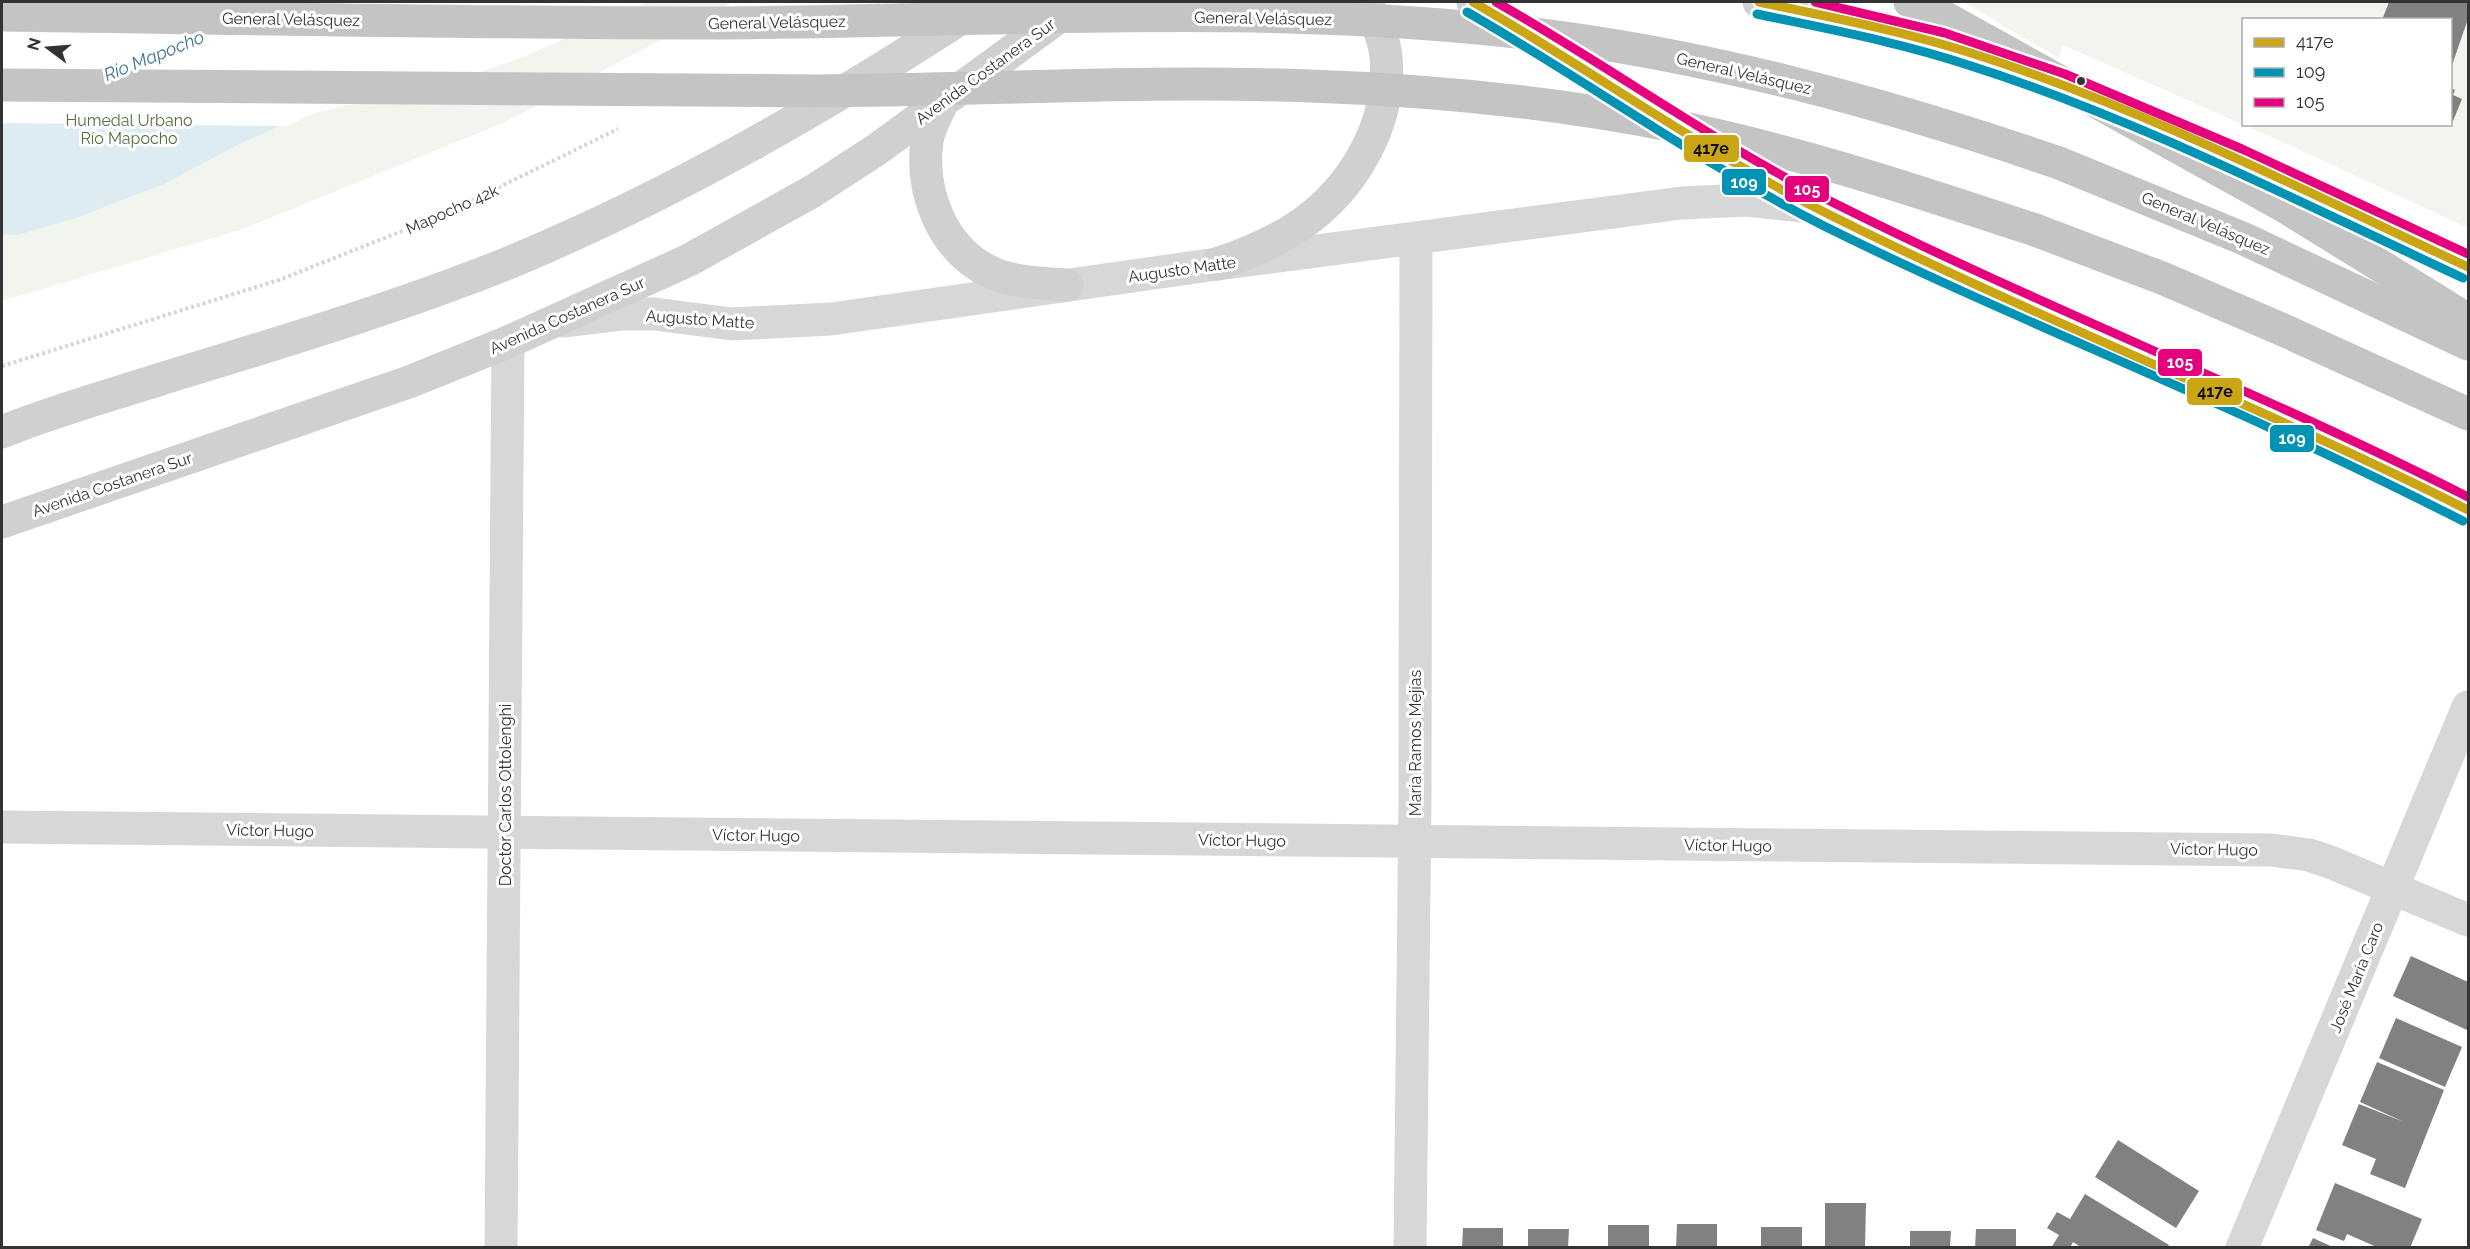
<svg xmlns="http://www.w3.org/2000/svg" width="2470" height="1249" viewBox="0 0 2470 1249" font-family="Raleway,sans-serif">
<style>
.green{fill:#f1f5ed;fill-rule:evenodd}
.water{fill:#ddebf3}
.pier{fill:#fff}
.building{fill:#818181}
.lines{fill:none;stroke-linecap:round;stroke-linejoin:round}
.path{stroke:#d6d6d6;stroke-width:4;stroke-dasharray:3 3;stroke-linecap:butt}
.minor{stroke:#d7d7d7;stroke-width:33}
.tertiary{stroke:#d7d7d7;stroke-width:33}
.secondary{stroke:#d0d0d0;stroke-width:33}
.motorway{stroke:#c4c4c4;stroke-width:33}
.motorway-bridge{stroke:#c4c4c4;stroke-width:33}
.bus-1-casing{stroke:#fff;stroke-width:14}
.bus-2-casing{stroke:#fff;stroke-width:14}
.bus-3-casing{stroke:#fff;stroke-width:14}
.bus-1{stroke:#caa616;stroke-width:9}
.bus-2{stroke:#0093b3;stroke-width:9}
.bus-3{stroke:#e5007d;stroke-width:9}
.bus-dot{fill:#333;stroke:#fff;stroke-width:2}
.labels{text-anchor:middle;stroke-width:6;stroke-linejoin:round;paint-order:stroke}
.street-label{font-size:16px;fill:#333;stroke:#fff}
.park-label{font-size:16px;fill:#56703f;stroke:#fff}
.water-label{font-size:18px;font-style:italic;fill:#3f7597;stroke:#fff}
.line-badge{stroke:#fff;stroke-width:2}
.badge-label{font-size:16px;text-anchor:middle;font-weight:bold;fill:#fff}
.pale-badge-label{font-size:16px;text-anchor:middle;font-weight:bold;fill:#111}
</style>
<rect width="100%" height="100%" fill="#fff"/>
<g class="green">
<path d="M2 2H733L505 122 243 229 2 301Z"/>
<path d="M1963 2H2468V228L2298 149 2063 45 2059 58ZM2244 20H2450V124H2244Z"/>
</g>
<path class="water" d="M2 24 314 111 241 143 164 184 73 219 17 235 2 234Z"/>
<path class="pier" d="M36 2H647L630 11 518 59 457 80 315 113 286 126 2 123V21Z"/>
<g class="building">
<path d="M2389 2H2468V19L2451 68 2450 20H2382Z"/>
<path d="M2450 88 2455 90 2453 95 2462 99 2453 121 2450 120Z"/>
<path d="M2411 956 2468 982 2467 1030 2393 996Z"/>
<path d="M2396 1018 2462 1047 2445 1087 2379 1058Z"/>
<path d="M2377 1062 2444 1090 2405 1188 2370 1174 2376 1159 2342 1145 2359 1104 2404 1122 2360 1102Z"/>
<path d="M2118 1140 2199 1191 2176 1228 2095 1177Z"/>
<path d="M2335 1183 2422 1219 2410 1248H2379L2347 1234 2344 1241 2316 1230Z"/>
<path d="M2085 1194 2169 1245 2168 1248H2082L2073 1242 2070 1248H2051L2059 1235 2047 1228 2057 1212 2070 1219Z"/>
<path d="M1825 1203H1866L1865 1248H1825Z"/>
<path d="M1677 1224H1717V1248H1676Z"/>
<rect x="1608" y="1225" width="41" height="23"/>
<rect x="1761" y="1227" width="41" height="21"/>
<path d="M1463 1228H1503V1248H1462Z"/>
<path d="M1528 1229H1569L1568 1248H1528Z"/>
<path d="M1976 1229H2016V1248H1975Z"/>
<path d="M1910 1231H1951L1950 1248H1910Z"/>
<path d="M2313 1238 2335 1248H2308Z"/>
</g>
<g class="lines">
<path class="path" d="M2 366 279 280 440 216 618 129"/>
<g class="minor">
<path d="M501 1248 508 342"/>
<path d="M1410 1248 1415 800 1416 238"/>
<path d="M2242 1248 2468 707"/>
</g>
<g class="tertiary">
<path d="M563 321 621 314H654L732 324 831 319 1217 264 1682 203 1745 200 1812 207"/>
<path d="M2 827 2271 850 2309 855 2330 862 2468 920"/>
</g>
<g class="secondary">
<path d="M1473 2C1595 69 1706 154 1830 215 2041 319 2260 402 2468 510"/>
<path d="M1759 2 1938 44 2025 72"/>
<path d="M942 103C937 114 929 128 927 141 920 192 942 249 990 272 1014 283 1042 283 1067 285"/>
<path d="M2179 133 2468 267"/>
<path d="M1217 264C1247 254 1274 243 1300 225 1353 189 1392 123 1386 57 1384 37 1375 19 1366 2"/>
<path d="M2 432C53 411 108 396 161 379 275 344 390 310 501 266 672 196 832 103 986 2"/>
<path d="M2 522 409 382 508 342 689 260 813 191 876 150 1071 8"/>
</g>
<g class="motorway">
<path d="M2059 163 2242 238 2468 344"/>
<path d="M2284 206 2468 320"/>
<path d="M2035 230 2162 278 2281 329 2468 414"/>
</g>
<g class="motorway-bridge">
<path d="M1910 2 1940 15 2284 206"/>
<path d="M2 15C238 18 474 23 710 23 984 22 1260 1 1533 34 1713 56 1888 104 2059 163"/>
<path d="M2 85C273 88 544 91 816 91 980 90 1145 80 1310 86 1429 90 1551 102 1669 125 1794 150 1914 190 2035 230"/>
</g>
<g class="bus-1-casing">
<g id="bus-1">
<path d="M1473 2C1593 71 1706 153 1830 215 2040 320 2259 405 2468 510"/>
<path d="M1759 2C1830 17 1902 31 1971 53 2141 107 2307 192 2468 267"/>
</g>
</g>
<g class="bus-2-casing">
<g id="bus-2">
<path d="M1467 12C1587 81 1700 163 1824 226 1955 291 2091 347 2224 407 2304 443 2384 481 2463 521"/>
<path d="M1757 14C1827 29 1899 42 1968 65 2139 119 2301 203 2463 278"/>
</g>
</g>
<g class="bus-3-casing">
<g id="bus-3">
<path d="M1496 2C1611 67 1717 145 1836 204 2044 308 2261 392 2468 497"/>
<path d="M1815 2 1945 33 2065 74 2242 149 2468 254"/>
</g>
</g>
<use href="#bus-1" class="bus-1"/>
<use href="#bus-2" class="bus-2"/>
<use href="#bus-3" class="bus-3"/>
</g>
<circle class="bus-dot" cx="2081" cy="81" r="5"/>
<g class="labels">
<g class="street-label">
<text transform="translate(1263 18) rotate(1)" y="6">General Velásquez</text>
<text transform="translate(291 19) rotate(1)" y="6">General Velásquez</text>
<text transform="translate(777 22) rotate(-1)" y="6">General Velásquez</text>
<text transform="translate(985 71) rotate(-36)" y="6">Avenida Costanera Sur</text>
<text transform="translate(1744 73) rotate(13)" y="6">General Velásquez</text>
<text transform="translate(452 209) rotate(-24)" y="6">Mapocho 42k</text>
<text transform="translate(2206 223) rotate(23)" y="6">General Velásquez</text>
<text transform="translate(1182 269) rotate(-8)" y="6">Augusto Matte</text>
<text transform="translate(567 315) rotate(-24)" y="6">Avenida Costanera Sur</text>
<text transform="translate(700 319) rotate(4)" y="6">Augusto Matte</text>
<text transform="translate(112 484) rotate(-19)" y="6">Avenida Costanera Sur</text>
<text transform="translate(1415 743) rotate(-90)" y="6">María Ramos Mejías</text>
<text transform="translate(505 795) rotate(-90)" y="6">Doctor Carlos Ottolenghi</text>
<text transform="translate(270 830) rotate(1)" y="6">Víctor Hugo</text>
<text transform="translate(756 835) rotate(1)" y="6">Víctor Hugo</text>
<text transform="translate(1242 840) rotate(1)" y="6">Víctor Hugo</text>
<text transform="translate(1728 845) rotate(1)" y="6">Víctor Hugo</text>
<text transform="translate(2214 849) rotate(1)" y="6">Víctor Hugo</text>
<text transform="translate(2356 977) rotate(-68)" y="6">José María Caro</text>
</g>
<g class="park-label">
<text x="129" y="126">Humedal Urbano<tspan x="129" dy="18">Río Mapocho</tspan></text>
</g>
<g class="water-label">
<text transform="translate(154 56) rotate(-22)" y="6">Río Mapocho</text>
</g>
</g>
<g class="line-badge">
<rect x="1683" y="134" width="57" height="29" rx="6" fill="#caa616"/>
<rect x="1721" y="168" width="46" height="28" rx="6" fill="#0093b3"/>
<rect x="1784" y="175" width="46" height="28" rx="6" fill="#e5007d"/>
<rect x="2157" y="348" width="46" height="29" rx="6" fill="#e5007d"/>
<rect x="2186" y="377" width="57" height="29" rx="6" fill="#caa616"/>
<rect x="2269" y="424" width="46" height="29" rx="6" fill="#0093b3"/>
</g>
<g class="badge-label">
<text x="1744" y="188">109</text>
<text x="1807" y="195">105</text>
<text x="2180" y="368">105</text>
<text x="2292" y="444">109</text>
</g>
<g class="pale-badge-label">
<text x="1711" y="154">417e</text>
<text x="2215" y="397">417e</text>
</g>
<rect width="2470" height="1249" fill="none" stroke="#333333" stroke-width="6"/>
<rect x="2242" y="18" width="210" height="108" fill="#ffffff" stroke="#adadad" stroke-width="1.5"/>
<rect x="2254" y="38" width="30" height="9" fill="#caa616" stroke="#adadad" stroke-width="1.5"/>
<text x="2296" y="48" font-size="18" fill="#333333">417e</text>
<rect x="2254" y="68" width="30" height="9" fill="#0093b3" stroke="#adadad" stroke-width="1.5"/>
<text x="2296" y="78" font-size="18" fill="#333333">109</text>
<rect x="2254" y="98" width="30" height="9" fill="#e5007d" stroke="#adadad" stroke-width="1.5"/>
<text x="2296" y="108" font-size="18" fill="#333333">105</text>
<g transform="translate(48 48) rotate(286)" stroke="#ffffff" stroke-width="4.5" paint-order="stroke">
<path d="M0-4.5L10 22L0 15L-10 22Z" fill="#333333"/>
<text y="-9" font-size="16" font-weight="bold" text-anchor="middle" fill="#333333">N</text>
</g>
</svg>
